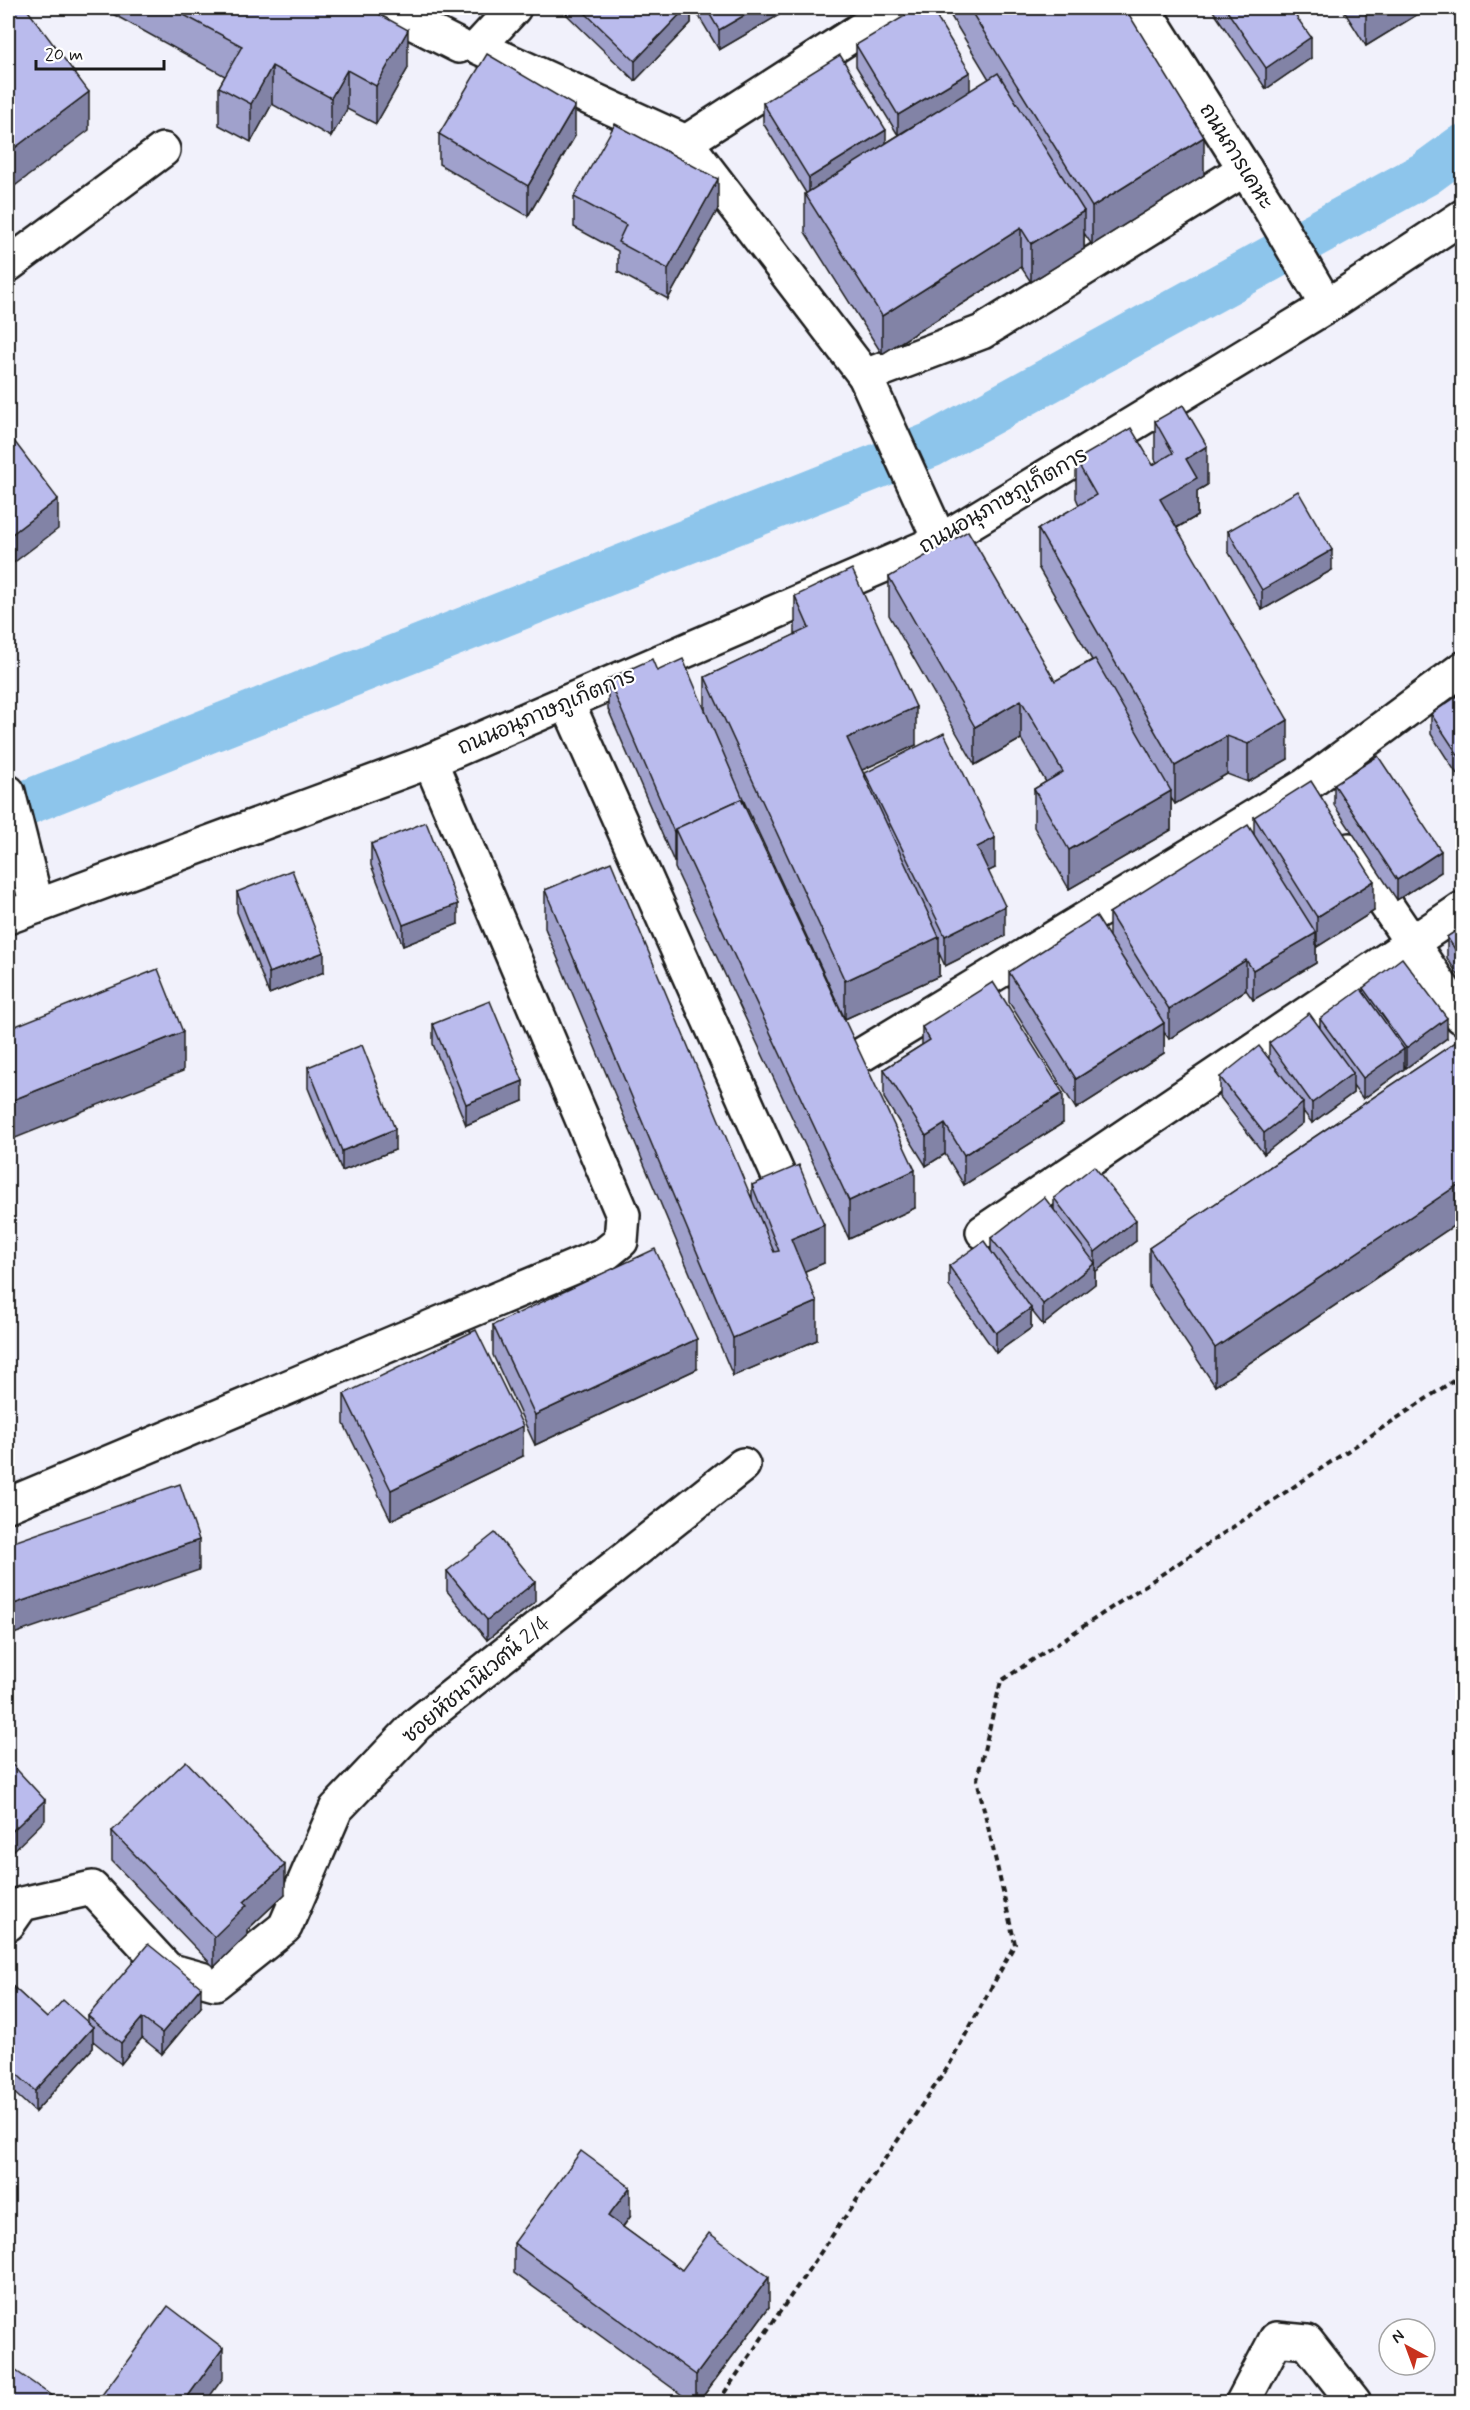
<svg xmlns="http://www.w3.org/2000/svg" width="1470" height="2410" viewBox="0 0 1470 2410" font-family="Mynerve,'Playpen Sans Thai',sans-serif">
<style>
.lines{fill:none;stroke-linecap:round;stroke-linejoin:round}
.canal{stroke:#8dc5eb;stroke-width:45}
.minor-casing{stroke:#1c1c1c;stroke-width:38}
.path{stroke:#1c1c1c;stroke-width:4;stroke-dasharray:6 4.5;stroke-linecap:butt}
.minor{stroke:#fff;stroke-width:33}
.wall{fill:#a0a1cc;stroke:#1c1c1c;stroke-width:1.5}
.shaded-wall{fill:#8283a6;stroke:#1c1c1c;stroke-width:1.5}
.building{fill:#babbed;stroke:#1c1c1c;stroke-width:1.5}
.labels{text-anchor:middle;stroke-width:4.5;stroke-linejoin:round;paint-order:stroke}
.street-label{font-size:21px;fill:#1c1c1c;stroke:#fff}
</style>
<rect width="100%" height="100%" fill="#f1f1fb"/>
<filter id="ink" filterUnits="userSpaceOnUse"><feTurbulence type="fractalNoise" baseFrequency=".0167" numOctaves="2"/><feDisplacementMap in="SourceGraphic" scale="12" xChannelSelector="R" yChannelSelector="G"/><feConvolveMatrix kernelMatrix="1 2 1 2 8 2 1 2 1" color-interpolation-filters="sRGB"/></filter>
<g filter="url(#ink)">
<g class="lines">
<path class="canal" d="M8 810 931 445 1425 174 1462 147"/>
<g class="minor-casing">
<g id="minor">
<path d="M384 8 459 46"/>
<path d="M514 8 478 47 686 142 865 376 940 541"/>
<path d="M1143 8 1269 207 1327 306"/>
<path d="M686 142 894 8"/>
<path d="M8 265 163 150"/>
<path d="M865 376 982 332 1245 169"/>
<path d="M567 702 785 1190"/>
<path d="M8 792 37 906"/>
<path d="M1349 850 1462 1017"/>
<path d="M8 917 430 761 940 541 1327 306 1462 217"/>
<path d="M863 1054 1306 785 1462 669"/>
<path d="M983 1232 1462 909"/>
<path d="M8 1505 605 1254 621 1241 623 1215 430 761"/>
<path d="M8 1924 22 1904 92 1888 168 1970 215 1983 285 1927 336 1809 417 1724 743 1465"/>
<path d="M1243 2402 1276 2339 1307 2342 1354 2402"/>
</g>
</g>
<path class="path" d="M718 2402 948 2067 1015 1944 977 1779 1001 1681 1462 1375"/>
<use href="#minor" class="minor"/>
</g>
<g class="wall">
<path d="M102 8H368L408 68 376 124 347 109 331 137 272 104 251 142 219 125V87L225 76Z"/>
<path d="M566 8H691V23L635 81 566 14Z"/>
<path d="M694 8H791L719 50Z"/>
<path d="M946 8H1125L1204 175 1092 245 1084 233V249L1031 282 1021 267 882 354 805 232V194L806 193 763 123V103L886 143 923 120 898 135 856 66V45L970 91 989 79Z"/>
<path d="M1211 8H1290L1311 58 1266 89Z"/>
<path d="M1342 8H1428L1366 46Z"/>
<path d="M439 134 575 136 528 216 439 164Z"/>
<path d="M574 197 718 209 668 299 618 272V251L574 227Z"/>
<path d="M1155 421 1207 485 1197 491V516L1177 528 1288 759 1248 782 1227 774 1175 804 1171 798V830L1069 889 1034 827V789L1046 782 1021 739 975 765 889 615V577L1055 681 1092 660 1038 567V529L1079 505 1076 498V460L1153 465 1157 463 1155 459Z"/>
<path d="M1228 531 1332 570 1262 610 1228 551Z"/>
<path d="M795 596 916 745 862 770 865 778V773L995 868 988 871 1005 936 945 966 939 953V976L845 1019 741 795 744 805 915 1208 849 1239 675 868V862H674L608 709V679L657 671 705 710V677L795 635Z"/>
<path d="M1462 693V782L1431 734V714Z"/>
<path d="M1334 784 1441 872 1397 900 1334 805Z"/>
<path d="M1254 817 1374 911 1317 947 1316 945V963L1253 1000 1246 990 1169 1039 1164 1032V1053L1076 1109 1009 1002V972L1109 936V913L1254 835Z"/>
<path d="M371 844 458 924 403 946 371 865Z"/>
<path d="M545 890 752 1198V1185L824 1263 805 1271 817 1340 733 1376 545 928Z"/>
<path d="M237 892 324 972 269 994 237 912Z"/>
<path d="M1462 927V981L1447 958V937Z"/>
<path d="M1363 988 1447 1038 1406 1068 1404 1065V1069L1363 1099 1353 1085V1093L1312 1123 1303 1111V1123L1264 1154 1220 1097V1077L1269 1058V1043L1320 1028V1019L1363 992Z"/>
<path d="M433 1024 523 1101 466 1125 433 1044Z"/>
<path d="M922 1027 1063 1123 964 1185 945 1154 926 1166 884 1098V1069L922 1045Z"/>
<path d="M1462 1038V1220L1215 1386 1149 1287V1248Z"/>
<path d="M308 1067 395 1150 342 1171 308 1088Z"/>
<path d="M1054 1198 1136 1241 1095 1272V1284L1043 1325 1031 1310V1328L996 1353 949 1286V1266L991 1251V1238L1054 1210Z"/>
<path d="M493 1325 697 1369 535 1445 493 1355Z"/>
<path d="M344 1394 523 1456 391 1520 344 1424Z"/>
<path d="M447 1571 535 1602 487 1640 447 1591Z"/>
<path d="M112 1831 285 1894 247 1930V1935L214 1967 112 1861Z"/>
<path d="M8 1982 47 2018 88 2023V2016L201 2007 162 2054 142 2038 121 2064 93 2041V2048L35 2112 8 2087Z"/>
<path d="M630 2217 623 2227 682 2270 769 2307 698 2403H693L514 2273V2243Z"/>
</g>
<g class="shaded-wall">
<path d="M686 8H691V23L635 81V61Z"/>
<path d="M757 8H791L719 50V30Z"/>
<path d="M1366 8H1428L1366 46Z"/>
<path d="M408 30V68L376 124V86Z"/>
<path d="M1311 37V58L1266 89V68Z"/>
<path d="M272 66V104L251 142V104Z"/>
<path d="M347 70V109L331 137V98Z"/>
<path d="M970 72V92L898 135V115Z"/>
<path d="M89 92V130L8 191V153Z"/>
<path d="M575 106V136L528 216V186Z"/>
<path d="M886 130V151L809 198V178Z"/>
<path d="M1204 137V175L1092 245V207Z"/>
<path d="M718 179V209L668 299V269Z"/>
<path d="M1084 211V249L1031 282V244Z"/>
<path d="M1021 228V267L882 354V316Z"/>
<path d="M1207 446V485L1197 491V516L1160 537V499L1186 459Z"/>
<path d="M58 499V529L8 567V537Z"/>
<path d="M1332 550V570L1262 610V590Z"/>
<path d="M1021 700V739L975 765V727Z"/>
<path d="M916 707V745L847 777V738Z"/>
<path d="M1288 720V759L1248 782V744Z"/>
<path d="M1227 736V774L1175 804V766Z"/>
<path d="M1171 791V830L1069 889V850Z"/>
<rect x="674" y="832" width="1" height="30"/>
<path d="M995 838V868L977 877V847Z"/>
<path d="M1441 851V872L1397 900V880Z"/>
<path d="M1374 881V911L1317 947V917Z"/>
<path d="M458 904V924L403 946V925Z"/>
<path d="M1005 906V936L945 966V936Z"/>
<path d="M1316 933V963L1253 1000V970Z"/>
<path d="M939 937V976L845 1019V981Z"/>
<path d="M324 952V972L269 994V973Z"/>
<path d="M1246 960V990L1169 1039V1009Z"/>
<path d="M1447 1018V1038L1406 1068V1048Z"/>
<path d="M1164 1023V1053L1076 1109V1079Z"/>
<path d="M183 1032V1071L8 1141V1102Z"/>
<path d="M1404 1049V1069L1363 1099V1078Z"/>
<path d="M1353 1073V1093L1312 1123V1103Z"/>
<path d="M523 1081V1101L466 1125V1104Z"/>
<path d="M1063 1093V1123L964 1185V1155Z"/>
<path d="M1303 1103V1123L1264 1154V1133Z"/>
<path d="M945 1124V1154L926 1166V1136Z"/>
<path d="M395 1129V1150L342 1171V1151Z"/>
<path d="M915 1170V1208L849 1239V1201Z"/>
<path d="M1462 1182V1220L1215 1386V1348Z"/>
<path d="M1136 1220V1241L1095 1272V1252Z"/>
<path d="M824 1225V1263L791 1277V1239Z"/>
<path d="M1095 1263V1284L1043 1325V1304Z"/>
<path d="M817 1302V1340L733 1376V1338Z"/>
<path d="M1031 1308V1328L996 1353V1333Z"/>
<path d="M697 1339V1369L535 1445V1415Z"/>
<path d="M523 1426V1456L391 1520V1490Z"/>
<path d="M199 1540V1570L8 1636V1606Z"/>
<path d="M535 1582V1602L487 1640V1620Z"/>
<path d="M45 1800V1820L8 1856V1835Z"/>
<path d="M285 1865V1894L247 1930V1935L214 1967V1937L244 1902Z"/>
<path d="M201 1987V2007L162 2054V2033Z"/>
<path d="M142 2018V2038L121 2064V2043Z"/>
<path d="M93 2027V2048L35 2112V2091Z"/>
<path d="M630 2187V2217L608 2246V2216Z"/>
<path d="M769 2277V2307L698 2403H696V2375Z"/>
<path d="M223 2348V2378L205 2403H183Z"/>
</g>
<g class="building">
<path d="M8 8H26L89 92 8 153Z"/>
<path d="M171 8H368L408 30 376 86 347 70 331 98 272 66 251 104 219 87 242 46Z"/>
<path d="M580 8H686L635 61Z"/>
<path d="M706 8H757L719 30Z"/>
<path d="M918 8H931L970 72 898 115 856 45Z"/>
<path d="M969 8H1125L1204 137 1092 207Z"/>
<path d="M1225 8H1290L1311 37 1266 68Z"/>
<path d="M487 54 575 106 528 186 439 134Z"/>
<path d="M840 55 886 130 809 178 763 103Z"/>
<path d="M998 73 1084 211 1031 244 1021 228 882 316 805 194Z"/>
<path d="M615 124 718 179 668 269 618 242 626 225 574 197Z"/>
<path d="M1183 405 1207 446 1186 459 1197 478 1160 499 1288 720 1248 744 1227 736 1175 766 1038 529 1096 495 1076 460 1131 428 1153 465 1173 453 1155 421Z"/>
<path d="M8 433 58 499 8 537Z"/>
<path d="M1298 491 1332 550 1262 590 1228 531Z"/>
<path d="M968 531 1055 681 1095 659 1171 791 1069 850 1034 789 1063 772 1021 700 975 727 889 577Z"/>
<path d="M852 569 916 707 847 738 939 937 845 981 705 677 809 628 795 596Z"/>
<path d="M652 659 657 671 683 659 744 801 743 802 741 799 675 829V832H674L608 679Z"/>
<path d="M1462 693V761L1431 714Z"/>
<path d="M944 733 995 838 977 847 1005 906 945 936 865 773Z"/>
<path d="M1378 756 1441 851 1397 880 1334 784Z"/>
<path d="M1311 781 1374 881 1317 917 1254 817Z"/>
<path d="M741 799 915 1170 849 1201 675 829Z"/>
<path d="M426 822 458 904 403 925 371 844Z"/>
<path d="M1248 825 1316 933 1253 970 1246 960 1169 1009 1109 913Z"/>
<path d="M611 862 774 1252 779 1251 752 1185 799 1165 824 1225 791 1239 817 1302 733 1338 545 890Z"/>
<path d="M292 870 324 952 269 973 237 892Z"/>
<path d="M1096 916 1164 1023 1076 1079 1009 972Z"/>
<path d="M1462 927V960L1447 937Z"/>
<path d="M1402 958 1447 1018 1406 1048 1363 988Z"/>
<path d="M158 969 183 1032 8 1102V1029Z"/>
<path d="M993 982 1063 1093 964 1155 945 1124 926 1136 884 1069 930 1040 922 1027Z"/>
<path d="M1361 989 1404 1049 1363 1078 1320 1019Z"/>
<path d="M490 1001 523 1081 466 1104 433 1024Z"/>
<path d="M1309 1013 1353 1073 1312 1103 1269 1043Z"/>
<path d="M1462 1038V1182L1215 1348 1149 1248Z"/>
<path d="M362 1045 395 1129 342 1151 308 1067Z"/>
<path d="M1259 1046 1303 1103 1264 1133 1220 1077Z"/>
<path d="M1094 1166 1136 1220 1095 1252 1054 1198Z"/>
<path d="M1044 1197 1095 1263 1043 1304 991 1238Z"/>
<path d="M984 1241 1031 1308 996 1333 949 1266Z"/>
<path d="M655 1249 697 1339 535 1415 493 1325Z"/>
<path d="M476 1330 523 1426 391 1490 344 1394Z"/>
<path d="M180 1484 199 1540 8 1606V1544Z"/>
<path d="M495 1533 535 1582 487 1620 447 1571Z"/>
<path d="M8 1760 45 1800 8 1835Z"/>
<path d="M186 1761 285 1865 244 1902 247 1905 214 1937 112 1831Z"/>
<path d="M148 1944 201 1987 162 2033 142 2018 121 2043 88 2016Z"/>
<path d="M8 1982 47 2018 63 2000 93 2027 35 2091 8 2066Z"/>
<path d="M581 2151 630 2187 608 2216 682 2270 709 2233 769 2277 696 2375 514 2243Z"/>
<path d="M168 2306 223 2348 183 2403H96Z"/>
<path d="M16 2371 62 2403H8V2383Z"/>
</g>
</g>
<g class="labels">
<g class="street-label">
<text transform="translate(1237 156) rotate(58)" y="7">ถนนการเคหะ</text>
<text transform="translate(1003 500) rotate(-30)" y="7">ถนนอนุภาษภูเก็ตการ</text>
<text transform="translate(546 711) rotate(-23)" y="7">ถนนอนุภาษภูเก็ตการ</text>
<text transform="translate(476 1679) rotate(-40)" y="7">ซอยหัชนานิเวศน์ 2/4</text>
</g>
</g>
<rect width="1470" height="2410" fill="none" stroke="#fff" stroke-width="30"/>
<rect x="15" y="15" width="1440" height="2380" fill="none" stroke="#1c1c1c" stroke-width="2" filter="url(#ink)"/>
<g transform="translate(1407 2347) rotate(319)"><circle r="28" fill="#ffffff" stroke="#a4a4a4" stroke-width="1.5"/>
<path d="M0-4.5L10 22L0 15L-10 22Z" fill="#c8321e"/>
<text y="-9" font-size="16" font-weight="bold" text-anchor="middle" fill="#1c1c1c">N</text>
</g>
<path d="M36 60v9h128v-9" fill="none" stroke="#1c1c1c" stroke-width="3"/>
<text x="45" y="60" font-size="18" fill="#1c1c1c" stroke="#ffffff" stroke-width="4.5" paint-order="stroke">20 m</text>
</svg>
